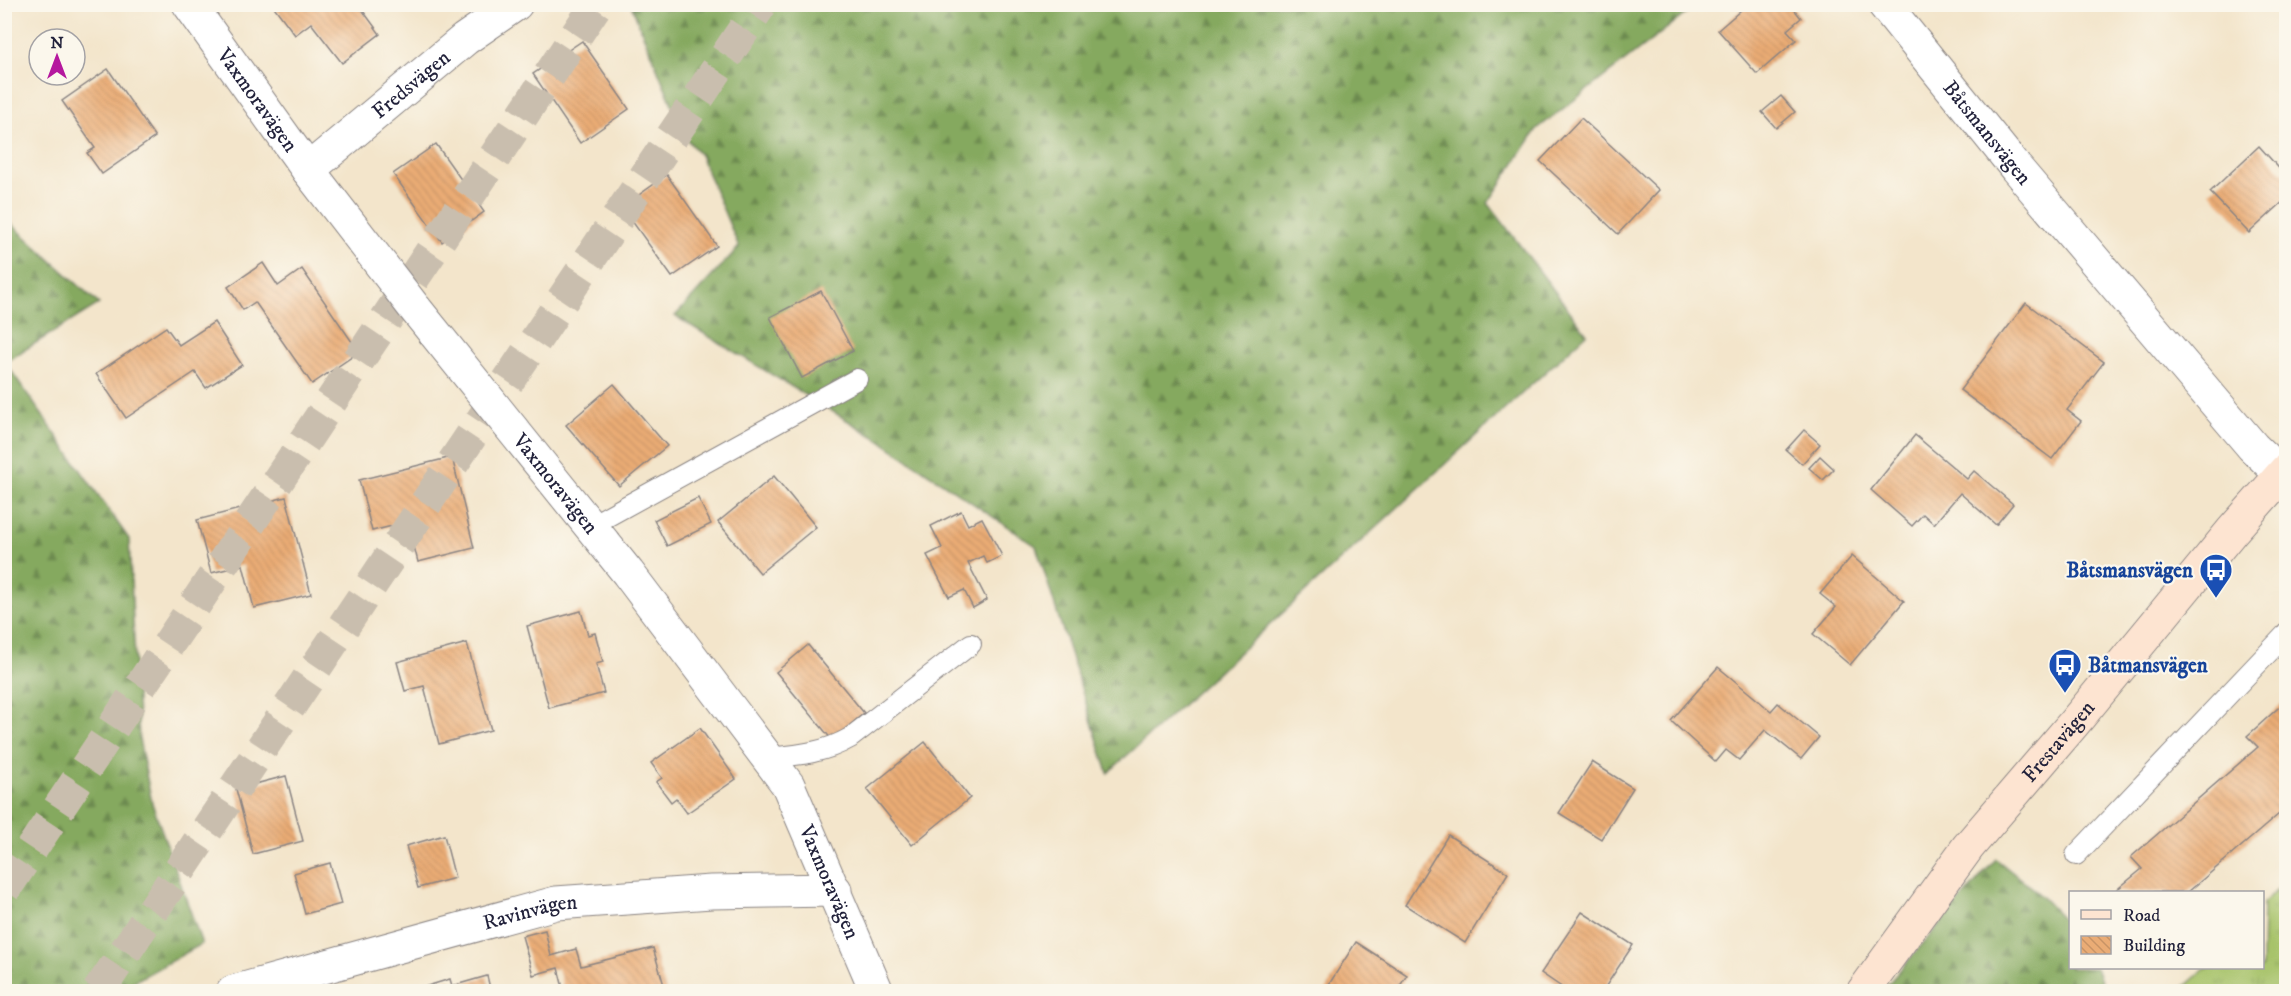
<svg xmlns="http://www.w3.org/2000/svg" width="2291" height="996" viewBox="0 0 2291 996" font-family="'IM FELL DW Pica',serif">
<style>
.grass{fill:url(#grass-tufts);stroke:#647252;stroke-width:1.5}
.forest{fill:url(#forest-firs);stroke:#54664c;stroke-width:1.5}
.building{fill:url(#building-back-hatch)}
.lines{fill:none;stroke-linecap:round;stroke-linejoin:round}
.highway-tunnel{stroke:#c9beae;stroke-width:33;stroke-dasharray:33 16;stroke-linecap:butt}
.lane-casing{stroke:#8a8483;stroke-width:22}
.street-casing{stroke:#8a8483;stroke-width:35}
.secondary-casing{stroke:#8a8483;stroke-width:35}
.lane{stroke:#fff;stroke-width:20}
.street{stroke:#fff;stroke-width:33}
.secondary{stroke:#fde4d1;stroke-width:33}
.labels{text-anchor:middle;stroke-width:4.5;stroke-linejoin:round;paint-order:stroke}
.street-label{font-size:21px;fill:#22223b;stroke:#fbf7ec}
.transit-label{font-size:21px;font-weight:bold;fill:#164399;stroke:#fbf7ec;text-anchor:end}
</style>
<defs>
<pattern id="grass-tufts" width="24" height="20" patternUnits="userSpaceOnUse" patternTransform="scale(1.5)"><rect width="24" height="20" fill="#a7c36a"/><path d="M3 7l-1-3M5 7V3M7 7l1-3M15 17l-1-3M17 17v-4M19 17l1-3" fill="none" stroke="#8fa75d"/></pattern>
<pattern id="forest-firs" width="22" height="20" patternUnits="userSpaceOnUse" patternTransform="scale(1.5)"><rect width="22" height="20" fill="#85a95e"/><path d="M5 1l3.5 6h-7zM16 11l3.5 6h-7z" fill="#6c894f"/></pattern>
<pattern id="building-back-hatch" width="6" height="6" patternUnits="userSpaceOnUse" patternTransform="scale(1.5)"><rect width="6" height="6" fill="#eaac75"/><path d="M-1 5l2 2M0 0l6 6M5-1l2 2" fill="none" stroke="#c89466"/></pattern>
</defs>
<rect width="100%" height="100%" fill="#fbf7ec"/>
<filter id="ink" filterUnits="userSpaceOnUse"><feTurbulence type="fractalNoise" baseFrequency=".0167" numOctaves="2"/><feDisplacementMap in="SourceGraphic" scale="12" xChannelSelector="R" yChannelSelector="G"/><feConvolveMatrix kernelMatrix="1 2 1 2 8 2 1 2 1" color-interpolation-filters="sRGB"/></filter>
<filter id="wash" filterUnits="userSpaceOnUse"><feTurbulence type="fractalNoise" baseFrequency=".008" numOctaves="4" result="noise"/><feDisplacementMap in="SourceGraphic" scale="24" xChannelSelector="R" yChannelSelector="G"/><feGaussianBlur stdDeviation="1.35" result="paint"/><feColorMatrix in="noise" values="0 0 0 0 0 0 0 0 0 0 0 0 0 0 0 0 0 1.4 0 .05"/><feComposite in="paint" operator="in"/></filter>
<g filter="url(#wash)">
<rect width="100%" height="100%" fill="#f3e5cb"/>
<path class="grass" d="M2286 882V991H2179L2206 968H2262L2263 903Z"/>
<g class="forest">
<path d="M631 5H1697L1537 129 1488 203 1587 334 1108 773 1036 546 873 436 675 316 739 247 700 155 686 138Z"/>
<path d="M5 218 99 304 5 362 129 539 139 739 152 803 202 944 117 991H5Z"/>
<path d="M1996 859 2038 893 2070 926V968H2096L2105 991 1881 992Z"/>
</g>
<g id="blocks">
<g class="building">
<path d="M272 4H358L380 34 342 63 311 23 295 35Z"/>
<path d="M1748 4H1764L1767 8 1770 4H1790L1801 18 1787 30 1796 40 1757 74 1718 30Z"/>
<path d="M582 41 629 109 580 143 533 74Z"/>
<path d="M108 69 155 137 102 174 87 153 95 148 62 101Z"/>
<path d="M1781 96 1795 112 1776 128 1762 112Z"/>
<path d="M1581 118 1659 190 1618 234 1540 161Z"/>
<path d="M436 144 484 212 442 242 393 174Z"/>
<path d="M2259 146 2286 176V199L2249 233 2210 192Z"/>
<path d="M667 175 717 246 672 277 622 207Z"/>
<path d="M263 263 278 286 302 269 359 352 312 384 255 302 243 310 228 287Z"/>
<path d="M821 291 853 351 802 378 770 317Z"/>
<path d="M2026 303 2104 362 2067 410 2081 421 2052 459 1960 390Z"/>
<path d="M214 322 242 365 206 388 195 372 126 418 96 374 166 327 179 345Z"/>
<path d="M614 384 667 446 619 486 566 425Z"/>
<path d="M1804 430 1820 444 1802 464 1786 450Z"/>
<path d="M1915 435 1967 479 1974 471 2013 504 1996 525 1960 493 1934 524 1923 514 1912 526 1871 490Z"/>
<path d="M1820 456 1834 469 1823 480 1809 468Z"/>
<path d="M452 457 474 548 418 562 408 522 372 531 359 480Z"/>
<path d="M774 476 816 527 760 573 718 522Z"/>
<path d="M286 497 311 594 254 608 243 565 211 573 197 520Z"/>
<path d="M698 498 711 524 667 546 654 520Z"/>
<path d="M961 511 968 525 982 518 1002 556 987 563 983 556 968 563 987 600 973 608 964 590 949 597 927 555 942 548 931 526Z"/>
<path d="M1852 556 1904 601 1850 665 1813 634 1836 607 1820 594Z"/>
<path d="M581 611 588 635 595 633 603 662 596 664 604 693 549 708 527 626Z"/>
<path d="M467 643 491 730 439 744 424 686 405 691 397 662Z"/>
<path d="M808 645 864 713 832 740 776 672Z"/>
<path d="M1718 667 1771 711 1778 703 1819 737 1801 759 1765 730 1739 760 1726 750 1716 762 1671 721Z"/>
<path d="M2286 701V808L2188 892H2114L2142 869 2131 857 2258 747 2247 736Z"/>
<path d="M700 728 736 779 687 813 676 798 671 802 656 782 662 778 651 763Z"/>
<path d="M925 742 970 798 912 845 867 789Z"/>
<path d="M1592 762 1633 788 1601 839 1559 813Z"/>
<path d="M286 776 303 841 253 854 236 789Z"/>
<path d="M444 835 455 878 418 888 406 846Z"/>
<path d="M1448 835 1508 873 1465 943 1405 905Z"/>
<path d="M330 863 341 904 305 914 294 873Z"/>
<path d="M1582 912 1633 945 1602 992H1569L1541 973Z"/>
<path d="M545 930 551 956 576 949 581 966 653 948 666 992H564L558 968 533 975 522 936Z"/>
<path d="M1356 942 1407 975 1396 992H1324Z"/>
<path d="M487 976 491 992H408L450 979 452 986Z"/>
</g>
</g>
</g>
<g filter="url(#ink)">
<use href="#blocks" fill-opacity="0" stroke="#8a8483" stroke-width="1.5"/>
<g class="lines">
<g class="highway-tunnel">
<path d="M4 890 597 4"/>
<path d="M98 992 761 4"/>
</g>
<g class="lane-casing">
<g id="lane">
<path d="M590 526 857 379"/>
<path d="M768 758C798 755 824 753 850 738L971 644"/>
<path d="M2076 855 2286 634"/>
</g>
</g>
<g class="street-casing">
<g id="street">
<path id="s1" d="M189 4 308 170 413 306 628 573 788 785 877 992"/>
<path id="s2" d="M1884 4 2016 168 2253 447 2286 479"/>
<path id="s3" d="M308 170 465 39 516 4"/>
<path id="s4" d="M233 992 556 903 711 892 835 890"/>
</g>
</g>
<g class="secondary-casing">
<g id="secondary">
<path id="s5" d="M1863 992 1968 847 2074 723 2232 531 2286 470"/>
</g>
</g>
<use href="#lane" class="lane"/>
<use href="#street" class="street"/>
<use href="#secondary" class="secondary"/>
</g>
</g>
<defs>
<g id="bus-pin" transform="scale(1.725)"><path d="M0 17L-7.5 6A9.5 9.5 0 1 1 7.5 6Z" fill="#1a4fb4" stroke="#fbf7ec"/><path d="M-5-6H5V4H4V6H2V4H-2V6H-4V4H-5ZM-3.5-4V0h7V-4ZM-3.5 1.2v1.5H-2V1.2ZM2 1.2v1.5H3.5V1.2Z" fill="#fff"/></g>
</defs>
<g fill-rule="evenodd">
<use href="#bus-pin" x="2216" y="570"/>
<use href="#bus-pin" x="2065" y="665"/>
</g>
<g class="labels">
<g class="street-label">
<text dy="7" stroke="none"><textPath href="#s3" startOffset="134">Fredsvägen</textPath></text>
<text dy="7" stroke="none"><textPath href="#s1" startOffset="118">Vaxmoravägen</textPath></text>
<text dy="7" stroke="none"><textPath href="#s2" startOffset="165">Båtsmansvägen</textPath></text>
<text dy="7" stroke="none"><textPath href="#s1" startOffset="604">Vaxmoravägen</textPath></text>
<text dy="7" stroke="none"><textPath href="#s5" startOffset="318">Frestavägen</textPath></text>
<text dy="7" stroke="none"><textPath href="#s1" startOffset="1090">Vaxmoravägen</textPath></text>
<text dy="7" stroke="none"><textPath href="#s4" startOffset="308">Ravinvägen</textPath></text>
</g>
<g class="transit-label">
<text x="2193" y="577">Båtsmansvägen</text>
<text x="2088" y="672" text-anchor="start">Båtmansvägen</text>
</g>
</g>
<rect width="2291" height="996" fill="none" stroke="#fbf7ec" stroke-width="24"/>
<rect x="2069" y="891" width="195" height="78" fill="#fbf7ec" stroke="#a4a2a5" stroke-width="1.5"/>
<rect x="2081" y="910" width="30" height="9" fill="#fde4d1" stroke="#a4a2a5" stroke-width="1.5"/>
<text x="2123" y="921" font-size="18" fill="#22223b">Road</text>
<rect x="2081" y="936" width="30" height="18" fill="url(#building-back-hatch)" stroke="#a4a2a5" stroke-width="1.5"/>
<text x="2123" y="951" font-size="18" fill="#22223b">Building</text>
<g transform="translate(57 57)"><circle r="28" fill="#fbf7ec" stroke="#a4a2a5" stroke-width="1.5"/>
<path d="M0-4.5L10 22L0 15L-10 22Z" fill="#b5179e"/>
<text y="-9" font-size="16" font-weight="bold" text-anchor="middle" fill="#22223b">N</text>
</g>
</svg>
